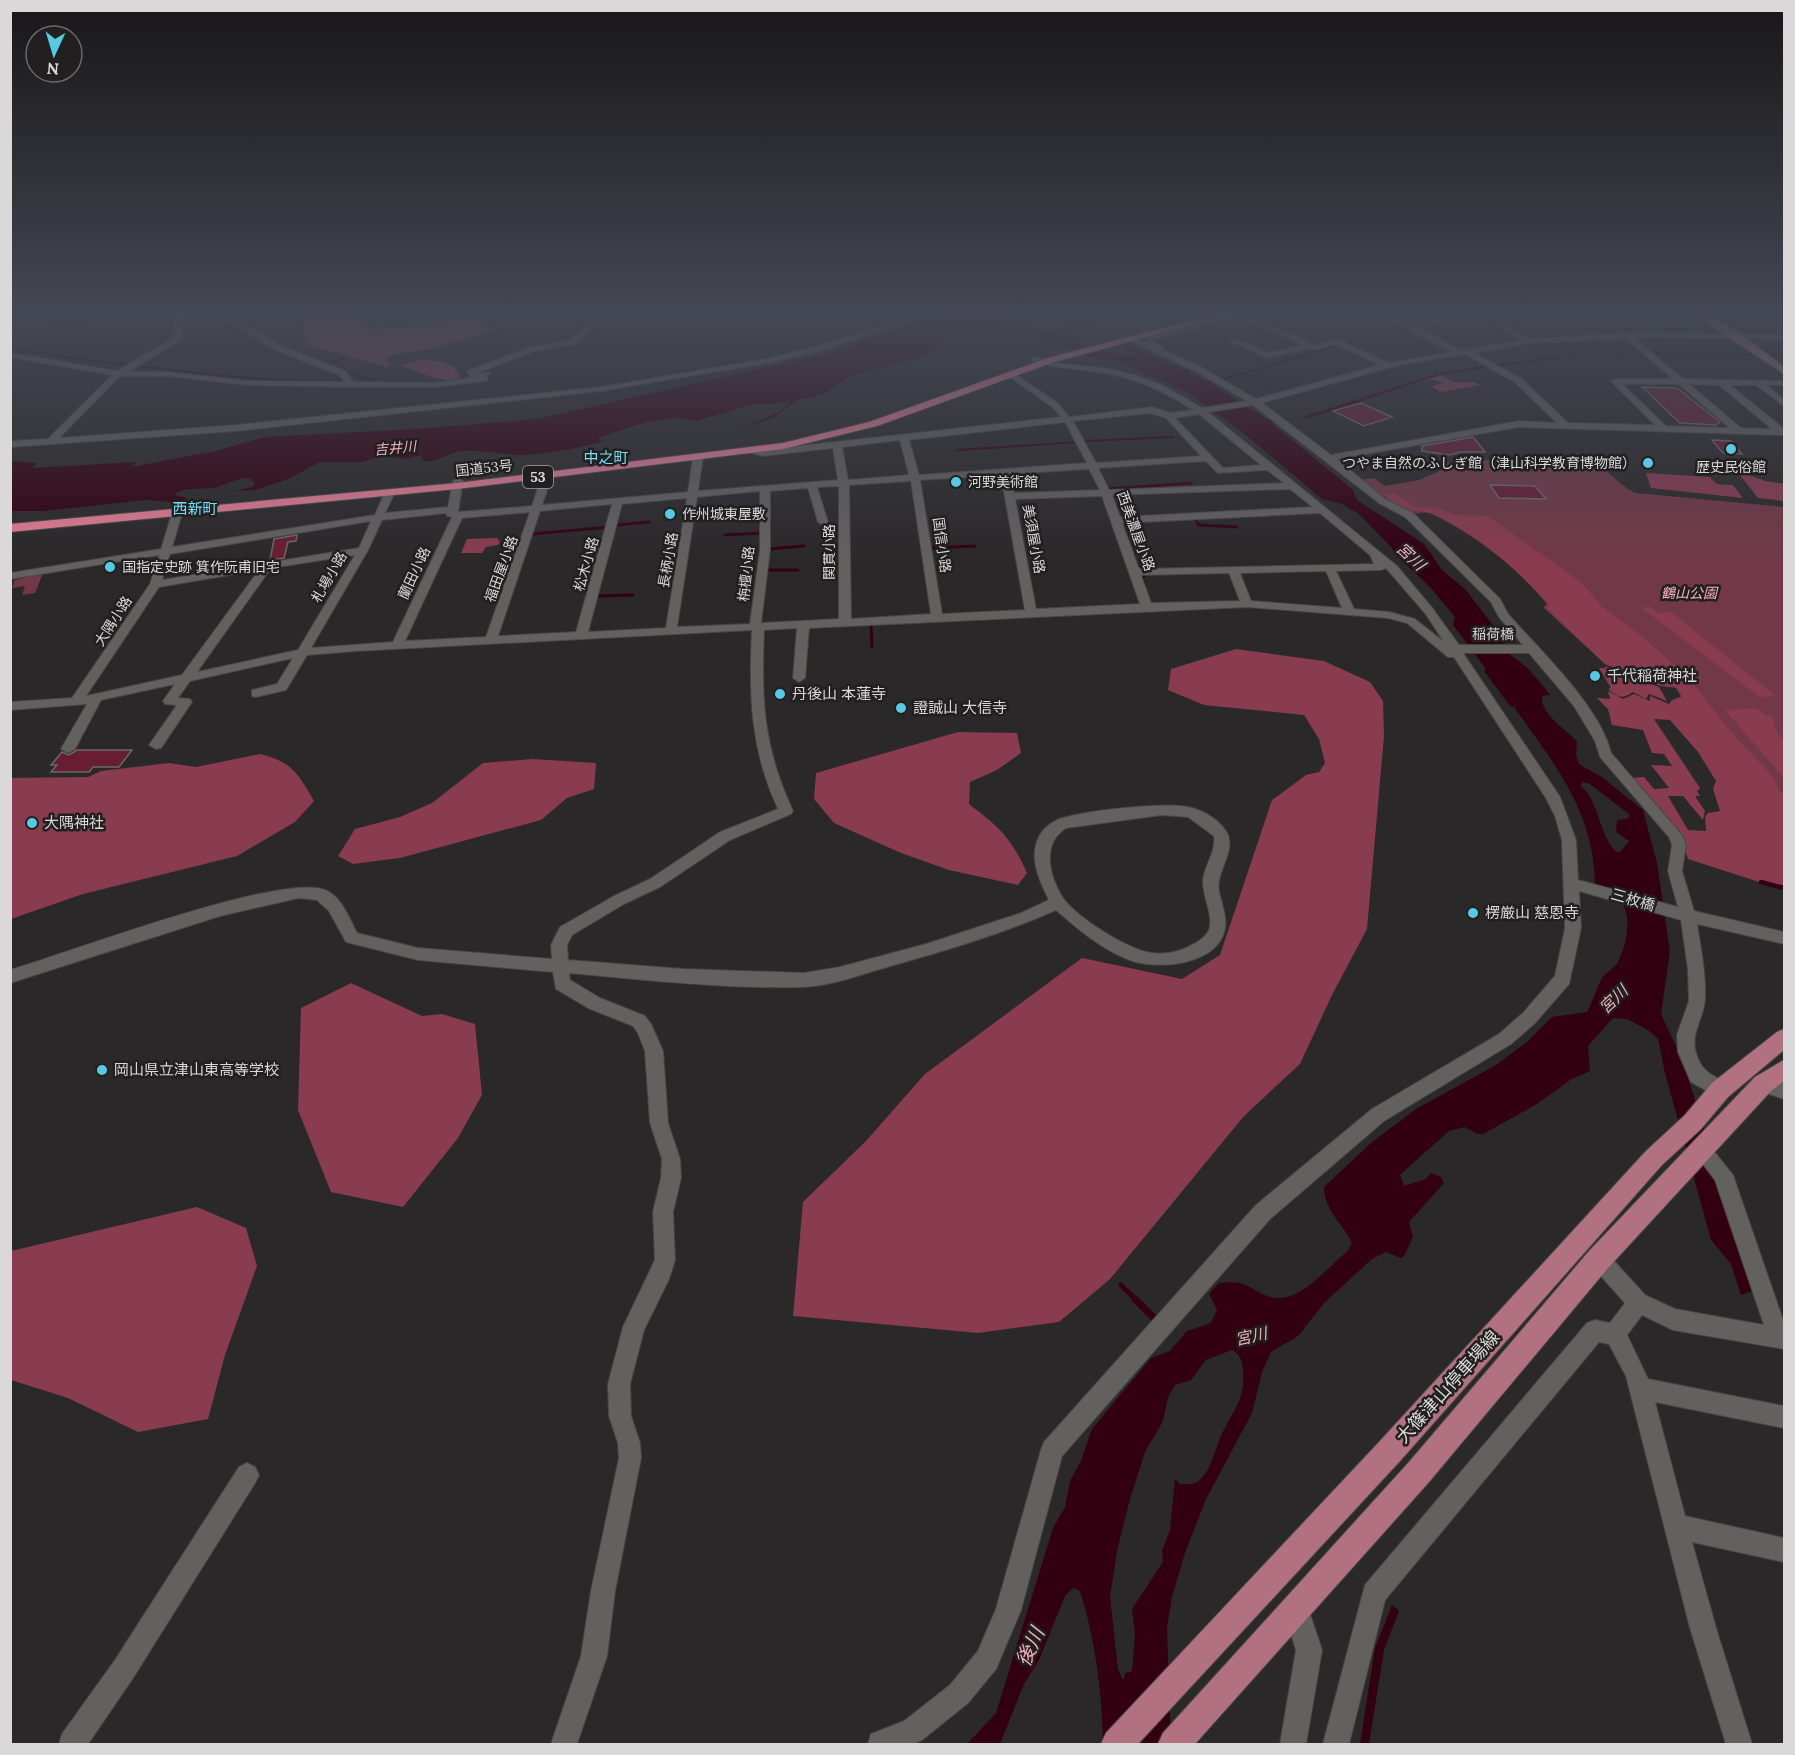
<svg xmlns="http://www.w3.org/2000/svg" width="1795" height="1755" viewBox="0 0 1795 1755" font-family="Lora,'Noto Sans JP',serif">
<style>
.green{fill:#723847}
.forest{fill:#893b50;fill-rule:evenodd}
.water{fill:#301;fill-rule:evenodd}
.lines{fill:none;stroke-linecap:round;stroke-linejoin:round}
.stream-far4{stroke:#301;stroke-width:2}
.stream-far3{stroke:#301;stroke-width:3}
.stream-far2{stroke:#301;stroke-width:4.5}
.stream-far1{stroke:#301;stroke-width:5}
.stream{stroke:#301;stroke-width:7}
.building{fill:#681d34;stroke:#6b6869;stroke-width:1.5}
.minor-casing{stroke:#474545;stroke-width:2}
.major-casing{stroke:#474545;stroke-width:2}
.highway-casing{stroke:#474545;stroke-width:2}
.minor{fill:#636060;fill-rule:evenodd}
.major{fill:#b17180;fill-rule:evenodd}
.highway{fill:#e57d96;fill-rule:evenodd}
.poi-dot{fill:#58c9e3;stroke:#211f1f;stroke-width:2}
.labels{text-anchor:middle;stroke-width:5;stroke-linejoin:round;paint-order:stroke}
.far-water-label{font-size:14px;font-style:italic;fill:#f3aebc;stroke:#211f1f}
.far-poi-label{font-size:14px;fill:#dad8d8;stroke:#211f1f;text-anchor:start}
.far-street-label{font-size:14px;fill:#dad8d8;stroke:#211f1f}
.shield{fill:#211f1f;stroke:#a2a0a0;stroke-width:1.5}
.shield-label{font-size:14px;font-weight:bold;fill:#dad8d8}
.far-park-label{font-size:14px;font-style:italic;fill:#f8b2c0;stroke:#211f1f}
.far-quarter-label{font-size:15px;fill:#77dcf4;stroke:#211f1f}
.poi-label{font-size:15px;fill:#dad8d8;stroke:#211f1f;text-anchor:start}
.street-label{font-size:15px;fill:#dad8d8;stroke:#211f1f}
.water-label{font-size:16px;font-style:italic;fill:#f3aebc;stroke:#211f1f}
.near-street-label{font-size:18px;fill:#dad8d8;stroke:#211f1f}
.near-water-label{font-size:20px;font-style:italic;fill:#f3aebc;stroke:#211f1f}
</style>
<rect width="100%" height="100%" fill="#2b2829"/>
<g class="green">
<path d="M1479 460 1588 462C1608 466 1618 486 1636 493L1784 507V884L1676 688 1660 686 1605 664 1543 607 1547 604C1515 566 1477 536 1432 514 1425 510 1417 515 1410 513 1390 506 1375 492 1360 480L1374 478 1385 486 1419 480 1444 469V463Z"/>
<path d="M43 573 35 593 22 595 25 586 12 588 15 580Z"/>
</g>
<g class="forest">
<path d="M293 314H358L371 330 479 318 499 330 433 348 391 355 385 359 391 365 387 367 308 345 302 335 304 328Z"/>
<path d="M420 360 439 361 453 366 460 377C447 386 415 371 402 365Z"/>
<path d="M1440 375 1454 382H1474L1481 385 1440 392 1432 386 1443 383 1433 379 1414 383Z"/>
<path d="M1736 470 1765 481 1784 484V501L1758 498Z"/>
<path d="M1646 473 1710 477 1717 484 1733 485 1743 498 1651 488Z"/>
<path d="M1395 493 1415 507 1437 508 1455 515 1488 516 1583 584 1602 607 1639 634 1686 675 1732 733 1773 777 1784 798V890L1688 859 1681 837 1629 778 1644 777 1654 789 1669 788 1651 765 1672 766 1664 754 1652 753 1643 730 1612 725 1608 709 1597 698 1610 699 1608 691 1623 699 1634 694 1650 701V696L1669 704 1672 700 1683 696 1676 687 1659 685 1605 664 1546 607 1549 605C1517 568 1482 539 1438 516 1421 508 1396 513 1385 494ZM1654 719 1670 720 1698 752 1716 781 1713 789 1720 811 1708 813 1705 817 1706 831 1688 830 1668 796H1683L1703 820 1705 811 1695 796H1700L1697 791 1700 788Z"/>
<path d="M497 538 500 542 498 545 486 547 482 553H461L467 539Z"/>
<path d="M1649 606 1657 613 1671 612 1776 696 1759 697 1642 608Z"/>
<path d="M1236 649 1324 661 1370 682 1383 701 1384 736 1367 929 1332 995 1300 1064 1244 1116 1110 1279 1059 1322 978 1333 793 1316 803 1202 866 1141 925 1074 1082 958 1182 979 1220 955 1272 800 1306 775 1319 772 1325 763 1319 739 1304 715 1204 705 1168 690 1171 669Z"/>
<path d="M1605 666 1659 687 1667 701 1649 694 1646 699 1633 692C1622 700 1618 697 1608 689L1611 688 1599 668H1606Z"/>
<path d="M1756 708 1767 716 1772 715 1776 730 1784 742V778L1725 710Z"/>
<path d="M958 732 1017 733 1021 753 997 770 970 782 969 804C999 827 1011 837 1027 873L1018 885 949 870 901 853 834 823 814 799 816 773Z"/>
<path d="M260 754C292 762 298 773 314 801L295 822 237 856 83 894 11 919 10 778 88 777 101 771 169 763 196 767Z"/>
<path d="M533 759 596 763 594 789 567 798 541 820 400 858 353 864 338 856 355 829 400 817 432 803 483 763Z"/>
<path d="M351 983 422 1016 442 1014 475 1024 482 1095 458 1138 403 1207 331 1192 298 1110 301 1008Z"/>
<path d="M197 1207 246 1228 257 1266 225 1355 208 1419 138 1432 68 1398 11 1380V1251Z"/>
</g>
<g class="water">
<path d="M942 314H1029L999 321 1053 334 1084 316 1105 314 1077 325 1060 336 1125 344 1183 369 1191 368 1194 369 1188 372 1207 381H1216L1210 383 1267 419 1274 421 1270 422 1352 489 1357 500 1424 544 1442 570 1465 589 1505 641 1503 648C1510 656 1517 659 1525 666 1535 675 1542 685 1550 695L1542 696C1540 715 1568 730 1577 742L1576 755 1579 764 1603 778 1643 810 1657 863 1670 951 1661 1014 1682 1059 1756 1290 1741 1295 1731 1264 1711 1240 1665 1073 1658 1039 1648 1030 1627 1019 1613 1018 1588 1046 1590 1071 1570 1080 1537 1104 1483 1134H1478L1465 1127 1449 1131 1400 1175 1404 1186 1426 1179 1431 1173 1441 1177 1444 1183 1409 1222 1413 1237 1404 1256 1401 1258 1386 1252 1372 1259 1325 1302 1298 1336 1271 1352 1262 1372 1252 1413 1206 1499 1185 1553 1172 1597 1167 1628 1171 1744H1103C1102 1693 1096 1646 1082 1597L1079 1590 1073 1588 1065 1596 1039 1660 1024 1684 1000 1744H967L996 1713 1053 1528 1065 1507 1070 1481 1081 1461 1092 1429 1151 1358 1170 1351 1187 1331 1211 1323 1217 1310 1209 1294 1219 1283C1246 1280 1245 1286 1267 1296 1297 1308 1327 1267 1348 1251L1352 1243C1343 1223 1324 1211 1324 1187L1372 1142 1416 1109 1496 1065 1528 1041 1552 1017 1587 1012C1593 1001 1596 989 1602 978 1606 972 1614 969 1618 962 1626 946 1634 914 1619 900 1612 894 1603 890 1595 885 1594 811 1555 765 1514 707H1511L1484 671 1486 669 1453 625 1455 617 1430 587 1395 554 1392 548 1359 514 1342 504 1322 499 1241 431 1185 391 1120 362 1084 356 1067 347 999 331 984 330 953 336 926 355 854 375 837 384 825 394 797 400 775 417 737 431 781 411 790 402 751 405 696 421 677 418 647 422 599 437 601 442C578 448 552 453 528 455 506 456 485 449 463 451 447 452 433 467 421 459L422 455 406 459 382 456 362 462H320L288 479 255 490 235 491 252 487 255 483 250 478C238 478 229 483 217 487 203 491 186 485 174 495L187 498 183 503 145 500 45 511H11V461L37 463 32 468 136 462 131 467 215 451 265 437 414 429 537 419 830 353ZM1058 339 1120 346 1144 359ZM1582 782 1590 784 1630 815 1627 819 1617 820 1616 832 1629 841 1620 852H1616C1598 832 1599 801 1581 786ZM1232 1350C1240 1354 1242 1360 1243 1369 1246 1404 1230 1412 1219 1441 1214 1453 1211 1469 1201 1479 1195 1485 1188 1484 1180 1484L1175 1479 1170 1530 1162 1551 1163 1562 1132 1609 1135 1634 1132 1671 1126 1673 1123 1680 1118 1669 1110 1597 1117 1551 1130 1499 1145 1452 1163 1421 1168 1397 1175 1385 1191 1380 1206 1360Z"/>
<path d="M1382 340 1356 348 1348 344 1341 345 1225 380 1218 377 1225 378 1347 341 1357 346Z"/>
<path d="M1642 354 1644 355 1572 356 1444 374 1307 419 1302 417 1442 372 1569 355Z"/>
<path d="M1392 1605 1399 1611 1384 1650 1369 1744H1360L1375 1648Z"/>
</g>
<g class="lines">
<g class="stream-far4">
<path d="M56 327 107 314"/>
<path d="M10 349 56 355"/>
<path d="M1637 354H1784"/>
<path d="M58 356 127 365"/>
<path d="M326 365 344 358"/>
<path d="M135 366 159 368"/>
<path d="M165 369 209 375"/>
<path d="M343 371 372 380"/>
<path d="M212 375 274 380"/>
<path d="M276 380 339 381 341 375 338 373"/>
<path d="M1085 441 1173 437"/>
<path d="M958 450 1078 442"/>
</g>
<g class="stream-far3">
<path d="M1107 489 1191 483"/>
<path d="M1194 518 1199 525 1237 527"/>
<path d="M617 525 649 522"/>
<path d="M533 534 609 527"/>
<path d="M725 535 761 533"/>
<path d="M930 548 975 546"/>
<path d="M769 549 804 546"/>
<path d="M765 570H798"/>
<path d="M1145 587 1142 577 1148 573"/>
<path d="M597 596 633 595"/>
<path d="M871 624 872 647"/>
</g>
<path class="stream-far2" d="M1761 882 1784 888"/>
<path class="stream-far1" d="M1121 1285 1136 1300"/>
<path class="stream" d="M1135 1299 1153 1317"/>
</g>
<g class="building">
<path d="M1642 387 1677 388 1720 422 1716 425 1680 423Z"/>
<path d="M1361 403 1392 417 1364 426 1333 411Z"/>
<path d="M1473 437 1485 452H1461L1449 455 1422 451V446Z"/>
<path d="M1712 440 1731 441 1742 454 1723 453Z"/>
<path d="M1490 485 1535 486 1546 499 1499 498Z"/>
<path d="M297 535 296 541 288 542 284 558 270 560 274 539Z"/>
<path d="M77 750H132L119 767H93L89 772H51L57 765H51L62 752 69 755Z"/>
</g>
<g class="lines">
<g class="minor-casing">
<g id="minor">
<path d="M10 314H16L10 317Z"/>
<path d="M172 314H180V319L193 314H204L181 323 183 339 128 372H168L249 381 345 382 339 375 275 350 234 325 208 314H219L240 321 281 346 345 371 354 382 434 383 471 378 467 371 530 347 570 340 592 319 614 314H628L598 323 575 344 535 351 477 373H490L486 381 434 387H352L249 385 168 376H120L59 438 236 425 601 387 767 359 821 345 920 314H932L827 349 767 363 601 391 236 431 10 447V441L48 439 112 375 10 357V353L117 371 176 336Z"/>
<path d="M1235 314H1248L1314 345 1338 339 1388 363 1452 352 1412 333 1408 328 1366 314H1378L1411 324 1463 314H1486L1530 339 1637 333 1784 335V339L1633 337 1683 379 1784 381V385H1766L1784 399V406L1756 385H1730L1784 429V435L1519 427 1337 459 1385 499 1413 513 1500 599 1508 614C1539 649 1601 708 1611 753L1682 835 1686 845 1682 871 1694 911 1784 932V944L1697 924C1701 949 1706 974 1705 999 1704 1018 1690 1033 1696 1053 1704 1080 1721 1073 1729 1090L1726 1096 1720 1098 1691 1082 1678 1052 1677 1035 1689 1001 1688 969 1681 920 1579 891 1581 928 1569 984 1535 1023 1511 1044 1384 1121 1270 1219 1062 1456 1021 1610 996 1669 968 1703 922 1740 913 1744H868L871 1734 904 1721 950 1685 978 1651 996 1609 1041 1450 1044 1442 1256 1205 1372 1109 1499 1034 1523 1013 1555 976 1565 928 1562 840 1555 816 1546 798 1454 657H1448L1407 623 1388 618 1247 607 809 628 805 678 799 682 793 678 797 628 764 630C761 700 763 747 793 811L791 814 730 840 660 887 624 904 572 935 567 945 568 960 683 969 804 973 840 967 926 944 1021 913 1049 900C1040 882 1029 859 1038 839 1041 831 1049 824 1057 820 1079 811 1164 802 1188 807 1203 810 1222 821 1228 835 1235 854 1215 872 1219 892 1222 904 1227 917 1225 928 1219 966 1155 971 1127 959 1100 948 1078 929 1056 910 1002 934 944 951 887 967 860 975 831 986 802 987 725 989 646 980 569 973L570 980 600 998 645 1016 651 1024 663 1051 668 1123 680 1159 681 1178 673 1212 675 1260 669 1279 644 1330 630 1384 631 1416 640 1443 641 1458 615 1591 607 1656 577 1744H551L581 1656 591 1591 619 1458 618 1443 609 1416 608 1384 623 1327 655 1260 653 1212 661 1178 662 1159 650 1123 645 1051 638 1033 633 1026 588 1008 556 989 553 972 418 960 346 942 329 911 317 900 299 898 220 916 10 983V970C65 954 282 872 325 890 342 897 349 918 357 933L418 948 552 959 551 945 560 927 614 896 650 879 720 832 778 809C750 748 749 696 752 630L356 651 307 655 286 690 256 697 252 696V690L277 684 293 658 190 681 178 698 190 699 192 702 161 748 156 749 149 745 177 705 165 704 163 701 175 684 101 700 75 749 68 753 61 749 87 704 10 710V702L72 698 150 584 159 555 10 579V573L161 549 174 507 179 504 184 507 172 547 375 515 385 492 390 489 395 492 385 513 448 507 453 481 458 478 463 481 458 512 532 506 542 476 547 473 552 476 542 505 688 492 693 457 698 454 703 457 698 491 838 480 833 448 763 456 743 451 748 448 763 450 1061 417 1052 407 1007 375 1006 373 1010 371 1058 403 1069 417 1152 407 1170 413 1193 410C1163 390 1133 377 1098 372 1076 368 1054 369 1033 361L1032 359 1036 357 1051 362 1110 369 1141 377 1166 387 1202 408 1247 401 1195 371 1121 336 1128 334 1147 343V336ZM1475 316 1487 319 1522 340 1461 350 1416 327ZM1239 317 1302 345 1269 353 1236 339 1229 341 1268 358 1309 348 1314 350 1335 344 1380 365 1256 399 1201 367 1163 350V347L1155 343 1154 339ZM1625 338 1673 379H1615L1611 381 1655 425 1568 423 1522 379 1474 353 1529 343ZM1465 354 1516 383 1557 423 1519 421 1331 455 1262 403 1399 365ZM1622 384H1679L1730 428 1666 426ZM1689 384 1719 385 1772 429 1741 428ZM1253 405 1379 503 1405 517 1491 602 1499 617 1523 645H1459L1433 609 1397 566 1208 412ZM1151 413 1166 418 1201 456 1096 463 1073 421ZM1199 414 1261 465 1223 468 1175 418ZM1065 422 1087 463 919 475 909 440ZM900 440 909 475 848 480 842 447ZM1206 461 1218 473 1267 470 1284 483 1109 490 1098 468ZM1089 469 1100 490 1014 493 1010 474ZM1001 475 1025 610 942 614 920 480ZM911 481 931 614 851 619 849 485ZM839 486V619L761 623 770 550V491L808 488 818 522 823 525 828 522 817 487ZM1290 489 1313 507 1120 517 1112 495ZM760 491V550L750 624 677 627 697 497ZM1102 496 1140 604 1036 609 1015 499ZM687 498 666 628 588 632 622 504ZM612 504 576 632 498 636 540 511ZM530 512 486 637 405 641 462 518ZM446 513 447 516 452 517 393 642 311 648 368 550 382 520ZM1320 513 1370 555 1374 564 1139 569 1122 523ZM371 521 359 548 162 580 170 554ZM355 555 298 650 197 672 271 568ZM1386 568 1425 613 1444 642 1415 619 1389 612 1354 609 1336 571 1381 570ZM259 570 182 675 86 696 159 587ZM1326 571 1342 608 1251 601 1240 573ZM1229 573 1240 601 1151 603 1141 575ZM1463 653H1529L1574 706 1595 741 1600 757 1669 837 1672 845 1668 871 1678 907 1578 880 1576 840 1560 797ZM1162 815 1188 817 1214 836C1216 853 1205 864 1203 880 1202 896 1214 915 1209 930 1206 937 1198 942 1192 945 1179 952 1166 955 1152 953 1128 950 1076 917 1063 898 1049 876 1041 844 1066 828Z"/>
<path d="M1763 1076 1784 1083V1099L1757 1090 1754 1084 1757 1078Z"/>
<path d="M1702 1142 1709 1145 1733 1175 1784 1323V1349L1673 1330 1642 1315 1627 1335 1648 1379 1784 1406V1428L1655 1402 1685 1516 1784 1538V1562L1692 1542 1716 1628 1752 1744H1726L1690 1628 1626 1376 1609 1344 1599 1342 1385 1600 1349 1744H1323L1365 1585 1587 1323 1595 1320 1610 1323 1625 1303 1592 1266 1589 1259 1592 1252 1599 1249 1606 1252 1645 1295 1675 1309 1764 1325 1715 1180 1693 1151 1695 1145Z"/>
<path d="M247 1463 255 1467 259 1475 255 1483 133 1678 88 1744H59L62 1734 115 1660 239 1467Z"/>
<path d="M1297 1598 1306 1602 1322 1650 1306 1744H1280L1296 1650 1284 1611 1288 1602Z"/>
</g>
</g>
<g class="major-casing">
<g id="major">
<path d="M1693 314C1721 314 1761 350 1784 367V374Z"/>
<path d="M1784 1029V1050L1728 1097 1701 1129 1662 1165 1400 1461 1138 1744H1101L1106 1733 1380 1441 1646 1151 1685 1115 1712 1083 1777 1032Z"/>
<path d="M1784 1060V1081L1771 1091 1608 1268 1429 1482 1195 1744H1158L1163 1733 1409 1462 1590 1250 1755 1077Z"/>
</g>
</g>
<g class="highway-casing">
<path id="highway" d="M1218 314H1233L1054 362 877 426 783 449 457 489 10 532V524L457 483 783 443 869 422 1048 358Z"/>
</g>
<use href="#minor" class="minor"/>
<use href="#major" class="major"/>
<use href="#highway" class="highway"/>
</g>
<linearGradient id="sky" x2="0" y2="1"><stop stop-color="#181617"/><stop offset="0.56" stop-color="#444854"/><stop offset="1" stop-color="#444854" stop-opacity="0"/></linearGradient>
<rect width="1795" height="560" fill="url(#sky)"/>
<g class="poi-dot">
<circle cx="1731" cy="449" r="6"/>
<circle cx="1648" cy="463" r="6"/>
<circle cx="956" cy="482" r="6"/>
<circle cx="670" cy="514" r="6"/>
<circle cx="110" cy="567" r="6"/>
<circle cx="1595" cy="676" r="6"/>
<circle cx="780" cy="694" r="6"/>
<circle cx="901" cy="708" r="6"/>
<circle cx="32" cy="823" r="6"/>
<circle cx="1473" cy="913" r="6"/>
<circle cx="102" cy="1070" r="6"/>
</g>
<g class="labels">
<g class="far-water-label">
<text transform="translate(395 448) rotate(-5)" y="5">吉井川</text>
</g>
<g class="far-poi-label">
<text x="1636" y="468" text-anchor="end">つやま自然のふしぎ館（津山科学教育博物館）</text>
<text x="1731" y="472" text-anchor="middle">歴史民俗館</text>
<text x="968" y="487">河野美術館</text>
<text x="682" y="519">作州城東屋敷</text>
<text x="122" y="572">国指定史跡 箕作阮甫旧宅</text>
</g>
<g class="far-street-label">
<text transform="translate(484 468) rotate(-6)" y="5">国道53号</text>
<text transform="translate(1136 531) rotate(70)" y="5">西美濃屋小路</text>
<text transform="translate(1034 539) rotate(80)" y="5">美須屋小路</text>
<text transform="translate(942 545) rotate(82)" y="5">国信小路</text>
<text transform="translate(829 552) rotate(-90)" y="5">関貫小路</text>
<text transform="translate(668 560) rotate(-80)" y="5">長柄小路</text>
<text transform="translate(586 564) rotate(-74)" y="5">松木小路</text>
<text transform="translate(501 569) rotate(-70)" y="5">福田屋小路</text>
<text transform="translate(414 573) rotate(-65)" y="5">蘭田小路</text>
<text transform="translate(746 574) rotate(-84)" y="5">栴檀小路</text>
<text transform="translate(329 577) rotate(-60)" y="5">札場小路</text>
<text transform="translate(113 621) rotate(-57)" y="5">大隅小路</text>
<text transform="translate(1493 634) rotate(1)" y="5">稲荷橋</text>
</g>
<rect class="shield" x="523" y="466" width="30" height="22" rx="4.5"/>
<g class="shield-label">
<text x="538" y="482">53</text>
</g>
<g class="far-park-label">
<text x="1689" y="598">鶴山公園</text>
</g>
<g class="far-quarter-label">
<text x="606" y="463">中之町</text>
<text x="195" y="514">西新町</text>
</g>
<g class="poi-label">
<text x="1607" y="681">千代稲荷神社</text>
<text x="792" y="699">丹後山 本蓮寺</text>
<text x="913" y="713">證誠山 大信寺</text>
<text x="44" y="828">大隅神社</text>
<text x="1485" y="918">楞厳山 慈恩寺</text>
<text x="114" y="1075">岡山県立津山東高等学校</text>
</g>
<g class="street-label">
<text transform="translate(1633 900) rotate(16)" y="5">三枚橋</text>
</g>
<g class="water-label">
<text transform="translate(1411 556) rotate(43)" y="6">宮川</text>
<text transform="translate(1613 999) rotate(-44)" y="6">宮川</text>
<text transform="translate(1251 1336) rotate(-12)" y="6">宮川</text>
</g>
<g class="near-street-label">
<text transform="translate(1448 1387) rotate(-48)" y="6">大篠津山停車場線</text>
</g>
<g class="near-water-label">
<text transform="translate(1030 1647) rotate(-66)" y="7">後川</text>
</g>
</g>
<rect width="1795" height="1755" fill="none" stroke="#dad8d8" stroke-width="24"/>
<g transform="translate(54 54) rotate(184)"><circle r="28" fill="#211f1f" stroke="#6b6969" stroke-width="1.5"/>
<path d="M0-4.5L10 22L0 15L-10 22Z" fill="#58c9e3"/>
<text y="-9" font-size="16" font-weight="bold" text-anchor="middle" fill="#dad8d8">N</text>
</g>
</svg>
